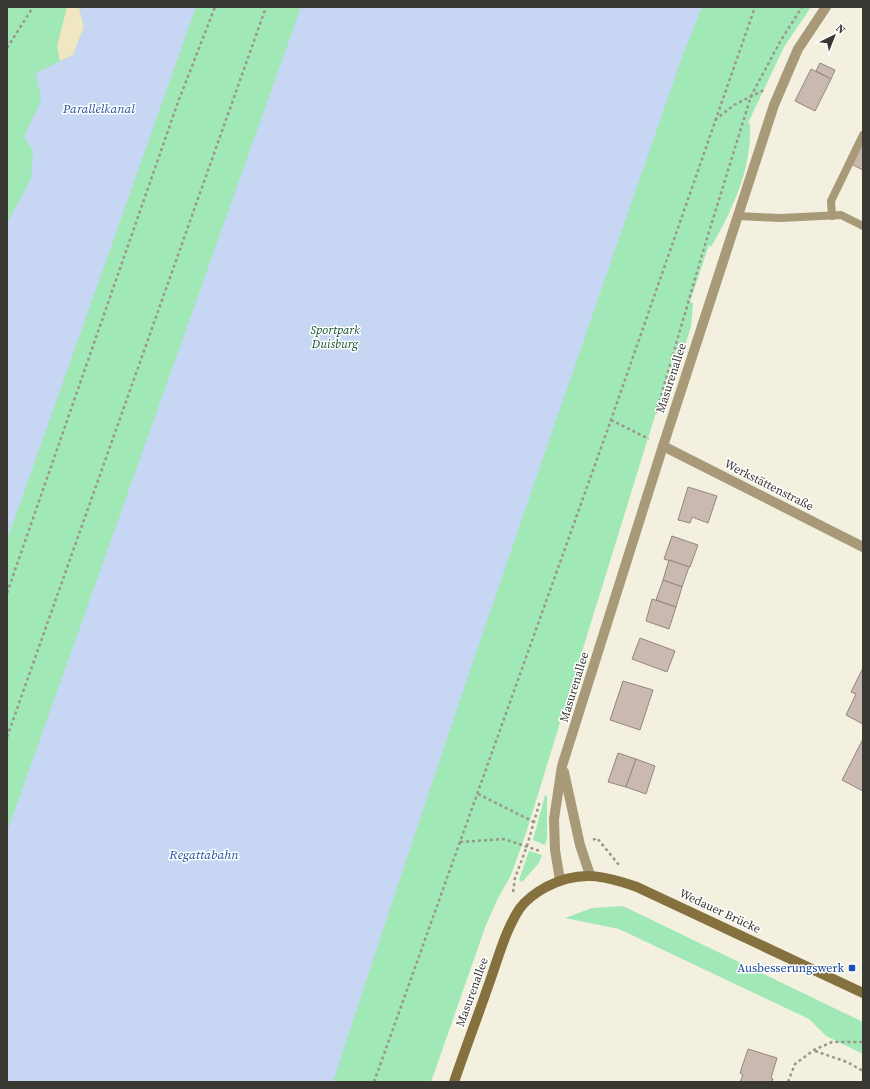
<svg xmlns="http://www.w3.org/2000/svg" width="870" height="1089" viewBox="0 0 870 1089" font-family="'Source Serif 4',serif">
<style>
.green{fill:#a0e8b6}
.sand{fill:#f0e6c0}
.water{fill:#c6d6f3}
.building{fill:#c9b9b0;stroke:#95867e}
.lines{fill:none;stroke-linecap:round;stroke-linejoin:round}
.path{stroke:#9a978b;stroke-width:2.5;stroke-dasharray:3 3;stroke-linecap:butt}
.lane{stroke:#a89a78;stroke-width:8}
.street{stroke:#a89a78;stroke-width:10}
.secondary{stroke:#85713d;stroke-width:10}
.transit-dot{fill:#1a4fb4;stroke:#fff;stroke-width:1.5}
.labels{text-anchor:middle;stroke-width:3;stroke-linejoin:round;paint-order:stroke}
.park-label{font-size:12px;font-style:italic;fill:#104d2b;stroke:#fff}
.street-label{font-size:12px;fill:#393731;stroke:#fff}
.transit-label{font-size:12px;fill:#164399;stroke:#fff;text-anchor:end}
.water-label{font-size:13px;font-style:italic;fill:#2651a2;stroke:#fff}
</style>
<rect width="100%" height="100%" fill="#f3f0df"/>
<g class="green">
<path d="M7 7H811L784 47 748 123 750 124C752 168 733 209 711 247L709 245 690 302 693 303 691 327 664 411H661L659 410 683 325 526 833 511 875 498 898 486 925 431 1082H7Z"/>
<path d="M545 795 547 797V838L545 845 533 840Z"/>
<path d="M529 851 542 855 539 863 522 882 519 880Z"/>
<path d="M623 906 863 1022V1054L826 1036 809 1019 619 929 565 918 592 908Z"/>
</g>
<path class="sand" d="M67 7H79L84 27 73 55 60 61 57 46Z"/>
<g class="water">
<path d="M79 7H196L7 540V223L31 179 33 150 24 137 41 100 36 73 73 55 84 27Z"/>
<path d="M301 7H702L681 60C563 400 444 740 333 1082H7V832Z"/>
</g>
<g class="building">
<path d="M820 63 835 70 831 79 816 71Z"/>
<path d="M811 69 831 79 815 111 795 101Z"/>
<path d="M863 139V170L851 164Z"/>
<path d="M688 487 717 496 708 523 692 517 690 523 678 520Z"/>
<path d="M672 536 698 545 690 567 664 559Z"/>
<path d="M669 560 689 567 682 587 663 580Z"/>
<path d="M663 580 682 587 676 607 656 600Z"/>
<path d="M652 599 676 607 669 629 646 621Z"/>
<path d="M640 638 675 651 667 672 632 659Z"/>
<path d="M863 668V724L846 715 856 694 851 692Z"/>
<path d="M623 681 653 690 640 730 610 720Z"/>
<path d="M863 739V791L842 780Z"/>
<path d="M618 753 636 759 626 787 608 782Z"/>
<path d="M636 759 655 766 646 794 626 787Z"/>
<path d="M748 1049 777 1058 771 1078 773 1079 772 1082H740L743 1075 740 1073Z"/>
</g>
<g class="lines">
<g class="path">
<path d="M7 48 33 7"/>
<path d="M715 120 734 105 764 90"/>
<path d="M656 413 704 248 751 96 781 40 802 7"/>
<path d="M611 420 649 439"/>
<path d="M7 593 178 102 215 7"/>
<path d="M7 737 266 7"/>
<path d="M478 794 534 822"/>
<path d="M593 840 597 838 619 865"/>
<path d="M460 842 504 839 540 851"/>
<path d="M513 892 515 878 527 846 540 801"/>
<path d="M815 1051 847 1062 863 1071"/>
<path d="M374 1082 611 420 755 7"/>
<path d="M788 1082 795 1064 814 1050 832 1042H863"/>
</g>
<g class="lane">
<path d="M737 216 781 218 841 215 863 226"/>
<path d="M832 216 831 201 863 135"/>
</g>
<g class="street">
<path d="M663 446 863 547"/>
<path d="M564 772 580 845 590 875"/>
<path d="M560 880 555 850 554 819 562 766 663 446 774 105 798 49 826 7"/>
</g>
<path class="secondary" d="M454 1082C466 1047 479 1013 491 978 499 955 506 929 520 908 527 899 537 892 546 887 579 870 603 875 637 887L863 993"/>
</g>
<rect class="transit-dot" x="848" y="964" width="8" height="8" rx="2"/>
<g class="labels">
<g class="park-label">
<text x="335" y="334">Sportpark<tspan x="335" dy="14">Duisburg</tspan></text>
</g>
<g class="street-label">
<text transform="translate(671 378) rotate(-72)" y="4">Masurenallee</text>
<text transform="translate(769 485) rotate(27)" y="4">Werkstättenstraße</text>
<text transform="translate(574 687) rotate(-73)" y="4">Masurenallee</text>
<text transform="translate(720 911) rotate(25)" y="4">Wedauer Brücke</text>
<text transform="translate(472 992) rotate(-70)" y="4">Masurenallee</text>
</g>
<g class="transit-label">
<text x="844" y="972">Ausbesserungswerk</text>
</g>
<g class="water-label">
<text x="99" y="113">Parallelkanal</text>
<text x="204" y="859">Regattabahn</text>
</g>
</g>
<rect width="870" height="1089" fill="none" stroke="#393731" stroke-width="16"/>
<g transform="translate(834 36) rotate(43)" stroke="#ffffff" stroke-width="3" paint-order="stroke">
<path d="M0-3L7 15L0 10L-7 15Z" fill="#393731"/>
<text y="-6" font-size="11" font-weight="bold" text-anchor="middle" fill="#393731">N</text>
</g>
</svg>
